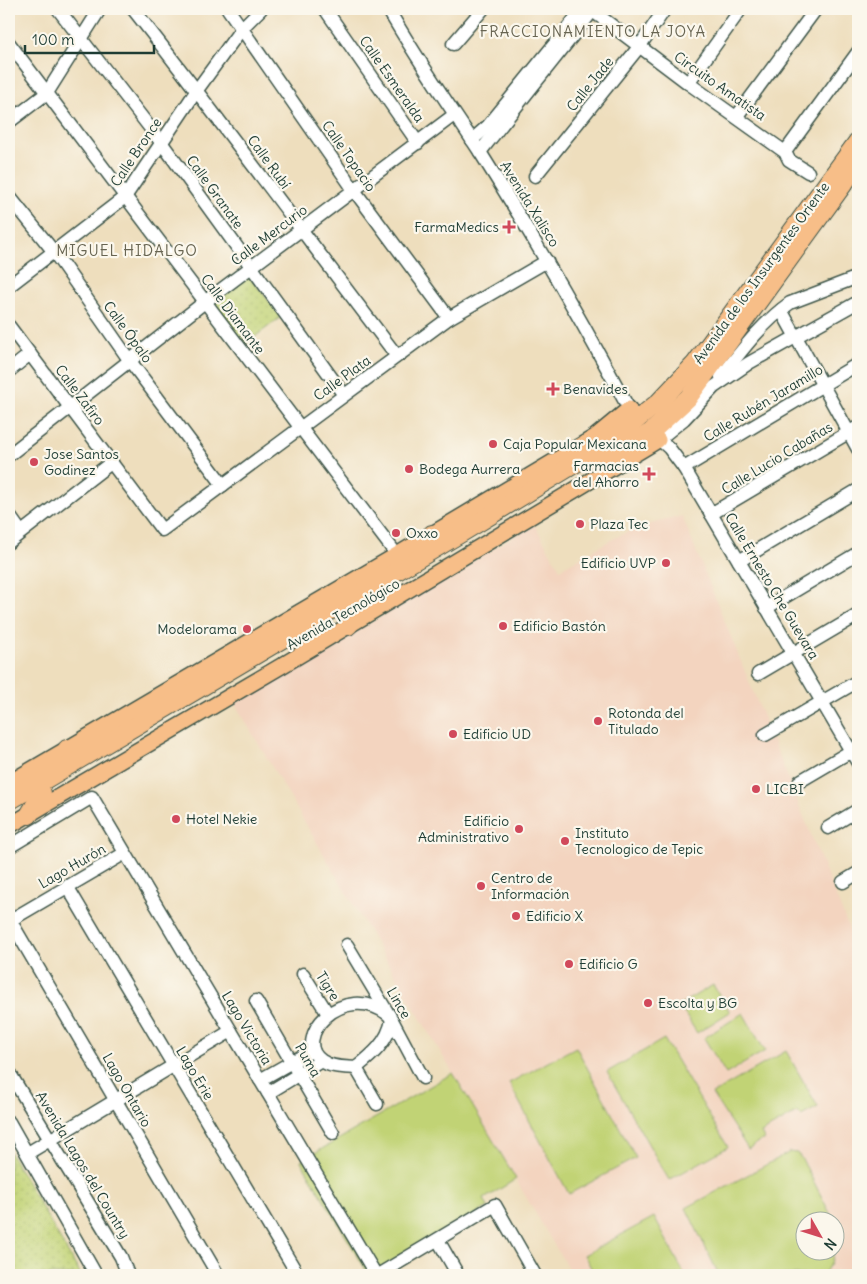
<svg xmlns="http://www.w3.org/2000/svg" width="867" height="1284" viewBox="0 0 867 1284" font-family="Delius,sans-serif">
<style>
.built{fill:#f3d4bf;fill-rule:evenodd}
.grass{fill:#c1d375;stroke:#708854}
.park{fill:url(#park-dots);stroke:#708854}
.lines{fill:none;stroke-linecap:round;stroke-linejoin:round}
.minor-casing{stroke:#3e5549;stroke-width:15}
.major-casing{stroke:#3e5549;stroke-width:18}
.highway-casing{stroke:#3e5549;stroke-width:20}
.minor{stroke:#fff;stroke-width:12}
.major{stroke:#f7be88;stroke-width:15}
.highway{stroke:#f7be88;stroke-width:18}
.poi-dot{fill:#d1495b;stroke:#fbf7ec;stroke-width:2}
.labels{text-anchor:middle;stroke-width:4.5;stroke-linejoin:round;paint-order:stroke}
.street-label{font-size:14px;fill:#1f3d34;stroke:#fbf7ec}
.poi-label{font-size:14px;fill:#1f3d34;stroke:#fbf7ec;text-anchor:start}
.neighbourhood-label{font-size:15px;letter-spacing:1px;fill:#686552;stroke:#fbf7ec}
</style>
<defs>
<pattern id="park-dots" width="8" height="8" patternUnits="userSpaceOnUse" patternTransform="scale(1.25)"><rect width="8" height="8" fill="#c1d375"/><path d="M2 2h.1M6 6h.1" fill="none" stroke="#a5b666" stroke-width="1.8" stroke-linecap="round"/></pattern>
</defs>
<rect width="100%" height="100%" fill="#fbf7ec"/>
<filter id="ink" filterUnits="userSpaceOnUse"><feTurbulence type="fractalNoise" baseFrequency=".02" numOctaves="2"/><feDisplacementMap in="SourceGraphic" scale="10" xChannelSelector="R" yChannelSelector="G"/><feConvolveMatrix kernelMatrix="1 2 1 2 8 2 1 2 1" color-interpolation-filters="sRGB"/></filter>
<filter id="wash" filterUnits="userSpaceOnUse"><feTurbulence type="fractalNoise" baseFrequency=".0096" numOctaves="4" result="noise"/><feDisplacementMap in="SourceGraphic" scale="20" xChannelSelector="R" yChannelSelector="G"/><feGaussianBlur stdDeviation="1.12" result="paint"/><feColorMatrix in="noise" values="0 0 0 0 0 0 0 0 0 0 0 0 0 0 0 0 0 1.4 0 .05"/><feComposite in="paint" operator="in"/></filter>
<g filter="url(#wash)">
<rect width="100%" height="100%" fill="#eedebd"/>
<path class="built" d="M682 516 858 951V1275H572L235 704 534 524 560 569 611 540 635 528ZM804 1222H834V1252H804Z"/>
<g class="grass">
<path d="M713 985 730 1012 697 1033 679 1005Z"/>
<path d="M743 1013 765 1051 726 1074 704 1038Z"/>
<path d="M664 1039 728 1147 669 1180 607 1072Z"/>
<path d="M576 1047 636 1158 569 1194 509 1083Z"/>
<path d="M786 1051 818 1107 801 1116 798 1112 761 1133 764 1139 748 1149 712 1094Z"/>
<path d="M453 1073 516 1179 484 1199 488 1207 374 1275H369L301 1161Z"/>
<path d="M790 1152 797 1153 802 1159 834 1221 804 1222V1252H834L831 1263 823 1275H719L686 1208Z"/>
<path d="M654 1217 685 1275H595L584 1255Z"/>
</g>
<g class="park">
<path d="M248 274 281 317 244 345 211 301Z"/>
<path d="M9 1151 81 1275H9Z"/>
</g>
</g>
<g filter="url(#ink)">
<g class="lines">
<g class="minor-casing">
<g id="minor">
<path d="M58 9 161 142 344 395"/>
<path d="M133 9C223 123 309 241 397 356"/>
<path d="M228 9 354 190 449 318"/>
<path d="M325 9 418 143"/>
<path d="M388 9C416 58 449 105 480 152 533 236 582 321 629 409L635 415"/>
<path d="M590 9 688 83 785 152 789 160 808 172"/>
<path d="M9 43 397 555"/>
<path d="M453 44 483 9"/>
<path d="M688 83 741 9"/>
<path d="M737 116 816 9"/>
<path d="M9 122 47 93 100 9"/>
<path d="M472 140 488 126 583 9"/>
<path d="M480 152 594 9"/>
<path d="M785 152 858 52"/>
<path d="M535 176 639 47 665 9"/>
<path d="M9 196 54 252 130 361 223 485"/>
<path d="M9 286 125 197 197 90 242 28 261 9"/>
<path d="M781 310 858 449"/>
<path d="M9 326 162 530 449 318 547 261"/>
<path d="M9 371 30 354"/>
<path d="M721 377C742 350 762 323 790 303L858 277"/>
<path d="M652 433 669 448 684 468 858 763"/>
<path d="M658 440 684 419 714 387 749 363 858 302"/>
<path d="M9 455 206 301 454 115"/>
<path d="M684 468 858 364"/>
<path d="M711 514 858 427"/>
<path d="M9 515 21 532"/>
<path d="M9 542 112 462"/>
<path d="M739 561 858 490"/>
<path d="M766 608 858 553"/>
<path d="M758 674 858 615"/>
<path d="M765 735 858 681"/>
<path d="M800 781 858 747"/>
<path d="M828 828 858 810"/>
<path d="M9 847 92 797 376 1275"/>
<path d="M843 882 858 873"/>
<path d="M67 886 298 1275"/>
<path d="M10 920 218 1275"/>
<path d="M9 921 125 853"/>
<path d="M347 945 392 1020 423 1078"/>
<path d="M303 974 328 1014"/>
<path d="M256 1001 333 1133"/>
<path d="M389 1015C342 979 290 1040 322 1061 332 1068 345 1067 356 1068 372 1055 388 1042 392 1020"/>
<path d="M356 1068 377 1104"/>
<path d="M9 1072 121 1257 128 1275"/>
<path d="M260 1080 313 1050"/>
<path d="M268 1093 321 1061"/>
<path d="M9 1122 96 1275"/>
<path d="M28 1153 231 1031"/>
<path d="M438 1240 458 1275"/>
<path d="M378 1275 495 1205 535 1275"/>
</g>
</g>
<g class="major-casing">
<g id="major">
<path d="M9 783 397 555 595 437 629 409"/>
<path d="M9 826 283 665 658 440"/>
</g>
</g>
<g class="highway-casing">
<g id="highway">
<path d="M599 462 651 432 688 398 858 164"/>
<path d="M432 534 460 532"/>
<path d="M348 626 368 600"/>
<path d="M67 749 97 745"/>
<path d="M9 801 463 532 604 446 659 402 695 364 858 141"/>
<path d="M29 815 42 793"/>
</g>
</g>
<use href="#minor" class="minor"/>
<use href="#major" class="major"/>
<use href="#highway" class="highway"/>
</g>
</g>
<g class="poi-dot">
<path d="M506.5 219.5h5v5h5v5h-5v5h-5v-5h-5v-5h5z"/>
<path d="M550.5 381.5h5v5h5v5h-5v5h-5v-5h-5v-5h5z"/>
<circle cx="493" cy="444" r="5"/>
<circle cx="34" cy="462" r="5"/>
<circle cx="409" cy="469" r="5"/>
<path d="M646.5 466.5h5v5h5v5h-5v5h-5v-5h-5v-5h5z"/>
<circle cx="580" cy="524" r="5"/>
<circle cx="396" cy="533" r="5"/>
<circle cx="666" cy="563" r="5"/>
<circle cx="503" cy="626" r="5"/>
<circle cx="247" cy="629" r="5"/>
<circle cx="598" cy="721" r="5"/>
<circle cx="453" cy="734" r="5"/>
<circle cx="756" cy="789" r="5"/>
<circle cx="176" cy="819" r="5"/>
<circle cx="519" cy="829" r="5"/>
<circle cx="565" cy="841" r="5"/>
<circle cx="481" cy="886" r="5"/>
<circle cx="516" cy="916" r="5"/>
<circle cx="569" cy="964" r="5"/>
<circle cx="648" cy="1003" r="5"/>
</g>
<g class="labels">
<g class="street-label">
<text transform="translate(392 79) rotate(55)" y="5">Calle Esmeralda</text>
<text transform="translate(590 84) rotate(-51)" y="5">Calle Jade</text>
<text transform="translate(720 86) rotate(35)" y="5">Circuito Amatista</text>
<text transform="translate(136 152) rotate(-56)" y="5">Calle Bronce</text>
<text transform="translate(349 156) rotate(55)" y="5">Calle Topacio</text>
<text transform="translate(269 162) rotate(54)" y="5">Calle Rubí</text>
<text transform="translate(215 192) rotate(54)" y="5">Calle Granate</text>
<text transform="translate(530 204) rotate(58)" y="5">Avenida Xalisco</text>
<text transform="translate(269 235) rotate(-37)" y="5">Calle Mercurio</text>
<text transform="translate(761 273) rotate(-54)" y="5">Avenida de los Insurgentes Oriente</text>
<text transform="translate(233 314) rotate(53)" y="5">Calle Diamante</text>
<text transform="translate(128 332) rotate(54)" y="5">Calle Ópalo</text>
<text transform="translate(342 378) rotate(-36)" y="5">Calle Plata</text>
<text transform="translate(80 395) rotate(53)" y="5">Calle Zafiro</text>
<text transform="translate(763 403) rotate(-31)" y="5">Calle Rubén Jaramillo</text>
<text transform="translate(777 458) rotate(-31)" y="5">Calle Lucio Cabañas</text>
<text transform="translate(772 586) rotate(59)" y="5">Calle Ernesto Che Guevara</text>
<text transform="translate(343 614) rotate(-30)" y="5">Avenida Tecnológico</text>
<text transform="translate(72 866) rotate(-30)" y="5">Lago Hurón</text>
<text transform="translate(328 986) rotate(58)" y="5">Tigre</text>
<text transform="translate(399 1003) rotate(60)" y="5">Lince</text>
<text transform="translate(247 1028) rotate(59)" y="5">Lago Victoria</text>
<text transform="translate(308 1060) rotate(60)" y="5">Puma</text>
<text transform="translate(195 1073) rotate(59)" y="5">Lago Erie</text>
<text transform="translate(127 1090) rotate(60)" y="5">Lago Ontario</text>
<text transform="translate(83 1165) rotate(59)" y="5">Avenida Lagos del Country</text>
</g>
<g class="poi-label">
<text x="499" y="232" text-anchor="end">FarmaMedics</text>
<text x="563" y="394">Benavides</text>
<text x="503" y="449">Caja Popular Mexicana</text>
<text x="44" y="459">Jose Santos<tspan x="44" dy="16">Godinez</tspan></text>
<text x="639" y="471" text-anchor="end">Farmacias<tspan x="639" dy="16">del Ahorro</tspan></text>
<text x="419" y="474">Bodega Aurrera</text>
<text x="590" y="529">Plaza Tec</text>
<text x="406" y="538">Oxxo</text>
<text x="656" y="568" text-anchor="end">Edificio UVP</text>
<text x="513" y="631">Edificio Bastón</text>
<text x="237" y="634" text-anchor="end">Modelorama</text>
<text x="608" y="718">Rotonda del<tspan x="608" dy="16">Titulado</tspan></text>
<text x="463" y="739">Edificio UD</text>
<text x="766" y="794">LICBI</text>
<text x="186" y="824">Hotel Nekie</text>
<text x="509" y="826" text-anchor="end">Edificio<tspan x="509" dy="16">Administrativo</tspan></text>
<text x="575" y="838">Instituto<tspan x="575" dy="16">Tecnologico de Tepic</tspan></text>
<text x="491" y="883">Centro de<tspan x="491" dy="16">Información</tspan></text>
<text x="526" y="921">Edificio X</text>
<text x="579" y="969">Edificio G</text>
<text x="658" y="1008">Escolta y BG</text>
</g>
<g class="neighbourhood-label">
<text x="593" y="37">FRACCIONAMIENTO LA JOYA</text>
<text x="127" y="256">MIGUEL HIDALGO</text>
</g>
</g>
<rect width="867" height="1284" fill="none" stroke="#fbf7ec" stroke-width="30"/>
<g transform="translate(820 1236) rotate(129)"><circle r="24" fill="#fbf7ec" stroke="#a3ada2"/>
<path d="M0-4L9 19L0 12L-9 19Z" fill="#d1495b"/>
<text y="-8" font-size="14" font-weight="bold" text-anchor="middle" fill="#1f3d34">N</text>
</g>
<path d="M25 45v8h129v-8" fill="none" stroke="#1f3d34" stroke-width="2.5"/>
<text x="32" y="45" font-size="15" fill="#1f3d34" stroke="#fbf7ec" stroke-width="4" paint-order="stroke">100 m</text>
</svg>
